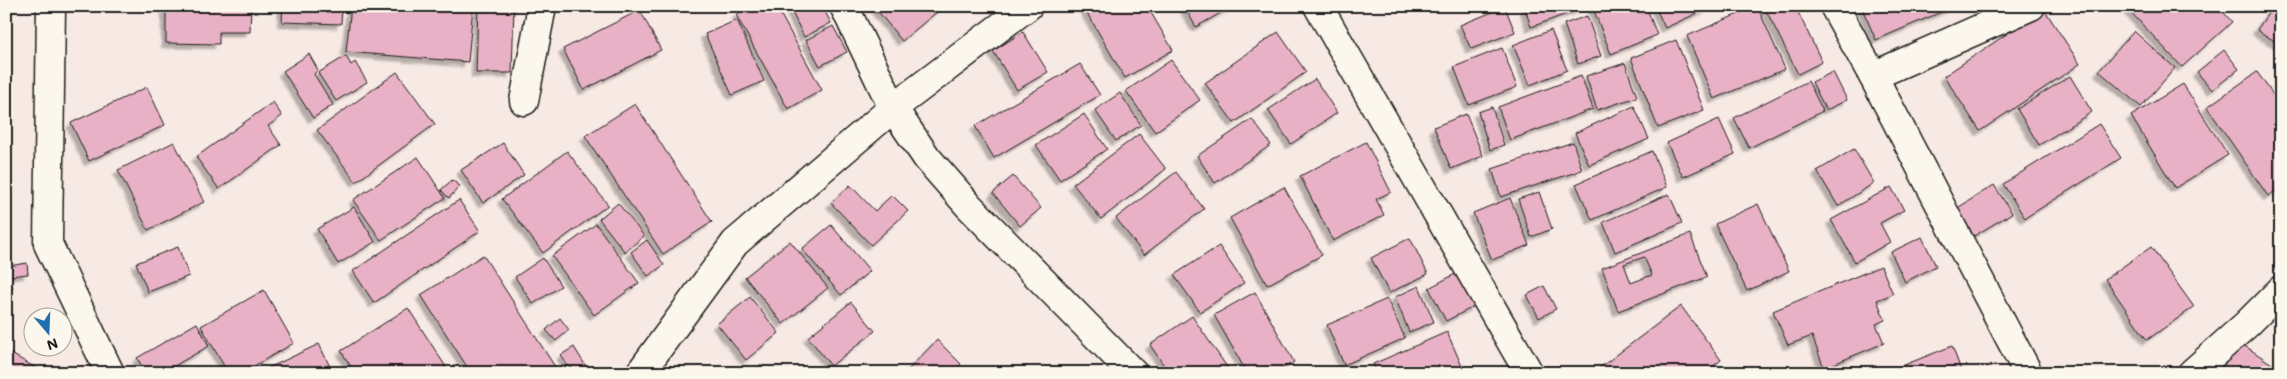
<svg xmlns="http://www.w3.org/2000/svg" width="2287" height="379" viewBox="0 0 2287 379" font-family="Mali,sans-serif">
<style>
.building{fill:#e9b1c5;stroke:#1c1c1c;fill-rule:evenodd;filter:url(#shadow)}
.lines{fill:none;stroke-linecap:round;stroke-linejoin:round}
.minor-casing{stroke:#1c1c1c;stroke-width:31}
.minor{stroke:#fbf7ec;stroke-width:28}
</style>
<defs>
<filter id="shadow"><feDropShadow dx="-4.5" dy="4.5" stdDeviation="1" flood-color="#0004"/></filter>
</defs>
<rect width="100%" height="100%" fill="#f7e9e4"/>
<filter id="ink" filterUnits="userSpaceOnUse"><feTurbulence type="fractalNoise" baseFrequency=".02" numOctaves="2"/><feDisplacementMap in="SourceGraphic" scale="10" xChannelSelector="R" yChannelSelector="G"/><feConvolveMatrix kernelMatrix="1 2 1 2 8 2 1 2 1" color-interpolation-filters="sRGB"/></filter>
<g filter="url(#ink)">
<g class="building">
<path d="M166 6H251L250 32H219V44L166 43Z"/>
<path d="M283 6H342L341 24 282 22Z"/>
<path d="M351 6H473L468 62 346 52Z"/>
<path d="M478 6H514L512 73H476Z"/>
<path d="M752 6H776L822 90 788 109 736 15Z"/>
<path d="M789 6H822L831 23 804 37Z"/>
<path d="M879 6H944L902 41 876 9Z"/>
<path d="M1083 6H1147L1173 50 1125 78Z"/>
<path d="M1184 6H1233L1196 27Z"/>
<path d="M1524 6H1579L1580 9 1531 27Z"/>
<path d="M1592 6H1646L1657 35 1611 54Z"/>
<path d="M1655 6H1713L1665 28Z"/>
<path d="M1757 6 1785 69 1714 99 1687 36Z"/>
<path d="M1764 6H1795L1822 62 1798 74Z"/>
<path d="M1861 6H1879L1880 10 1892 6H1955L1876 40Z"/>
<path d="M2125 6H2218L2232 22 2182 67Z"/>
<path d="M2273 6H2281V45L2257 30Z"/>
<path d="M1505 7 1515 32 1471 49 1460 25Z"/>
<path d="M2044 9 2080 64 1980 131 1944 76Z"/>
<path d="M640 10 661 50 584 90 563 49Z"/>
<path d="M1587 16 1601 56 1578 64 1564 24Z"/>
<path d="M737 20 764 81 732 95 705 34Z"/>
<path d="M833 26 847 52 820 66 806 40Z"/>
<path d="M1551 30 1567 70 1530 85 1513 45Z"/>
<path d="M2134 31 2175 68 2141 107 2099 71Z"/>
<path d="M1023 32 1048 72 1017 90 993 51Z"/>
<path d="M1278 32 1306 72 1234 123 1205 83Z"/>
<path d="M1676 40 1704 110 1658 128 1631 58Z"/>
<path d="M1502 48 1517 87 1469 105 1454 67Z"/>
<path d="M2224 50 2239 69 2212 90 2197 72Z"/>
<path d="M309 54 318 70 314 74 333 105 313 118 283 71Z"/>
<path d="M346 56 351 65 355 62 367 82 336 101 318 73Z"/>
<path d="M1171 60 1200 100 1155 132 1126 91Z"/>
<path d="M1625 63 1637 97 1597 110 1586 76Z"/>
<path d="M1080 64 1100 95 994 158 975 126Z"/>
<path d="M397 72 435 124 356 182 317 130Z"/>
<path d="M1833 72 1847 100 1826 110 1812 82Z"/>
<path d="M2257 72 2281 106V187L2268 196 2207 107Z"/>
<path d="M1581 76 1593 109 1510 140 1498 107Z"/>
<path d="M2070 76 2092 112 2039 145 2017 109Z"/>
<path d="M1315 79 1337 113 1291 144 1268 110Z"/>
<path d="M1808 81 1823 111 1749 148 1734 118Z"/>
<path d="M2183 84 2228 155 2175 188 2131 116Z"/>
<path d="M147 87 165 125 89 161 71 123Z"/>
<rect x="6" y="91" width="3" height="48"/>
<path d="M1120 93 1141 125 1116 141 1095 110Z"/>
<path d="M273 102 282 116 268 126 281 145 219 189 196 157Z"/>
<path d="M635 104 712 222 663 254 585 136Z"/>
<path d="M1634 106 1649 139 1589 165 1575 133Z"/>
<path d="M1492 107 1504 145 1490 150 1478 112Z"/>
<path d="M1084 114 1107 149 1060 180 1036 145Z"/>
<path d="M1466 114 1483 156 1451 169 1434 127Z"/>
<path d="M1252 119 1271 145 1215 183 1197 156Z"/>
<path d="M1719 119 1735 154 1683 177 1667 143Z"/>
<path d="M2099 124 2121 158 2025 218 2003 184Z"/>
<path d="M1139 134 1166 169 1101 219 1073 184Z"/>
<path d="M174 142 204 202 148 230 118 170Z"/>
<path d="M1366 142 1391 192 1376 199 1384 215 1333 241 1300 176Z"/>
<path d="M1573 142 1582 170 1501 197 1492 169Z"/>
<path d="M503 143 524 175 483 203 461 170Z"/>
<path d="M1854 149 1874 183 1838 206 1817 171Z"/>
<path d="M567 151 608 205 543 253 502 199Z"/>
<path d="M1652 151 1667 187 1592 220 1576 184Z"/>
<path d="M418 157 445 198 381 240 353 200Z"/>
<path d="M1176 172 1204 209 1144 255 1116 218Z"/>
<path d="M1013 176 1041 208 1020 226 993 193Z"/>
<path d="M452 180 460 186 449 198 441 190Z"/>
<path d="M850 185 875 211 892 195 908 211 871 245 831 203Z"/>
<path d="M1994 185 2012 213 1974 236 1956 209Z"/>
<path d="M1284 187 1322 255 1267 285 1230 218Z"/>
<path d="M1891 187 1904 210 1880 223 1890 242 1855 262 1831 220Z"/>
<path d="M1539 192 1552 229 1531 237 1518 199Z"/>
<path d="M1669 194 1682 223 1615 252 1603 222Z"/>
<path d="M1510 198 1529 245 1492 260 1473 213Z"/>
<path d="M459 200 480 231 374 303 353 271Z"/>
<path d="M618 203 644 236 625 252 599 219Z"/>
<path d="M1758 204 1789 271 1747 291 1715 224Z"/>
<path d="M354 207 375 242 338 264 317 229Z"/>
<path d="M596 224 639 283 594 315 552 256Z"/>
<path d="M831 225 870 271 841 295 802 249Z"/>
<path d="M1690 234 1707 277 1618 311 1602 268ZM1644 257 1652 275 1631 283 1624 264Z"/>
<path d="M1922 237 1936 266 1905 282 1891 252Z"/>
<path d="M1410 238 1428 274 1389 293 1371 258Z"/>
<path d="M647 240 664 265 648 276 631 252Z"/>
<path d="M790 241 828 288 783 324 745 277Z"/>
<path d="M1219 246 1244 283 1200 312 1174 275Z"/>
<path d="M178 247 189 276 148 292 136 263Z"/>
<path d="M2151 247 2194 307 2147 340 2105 279Z"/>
<path d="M483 255 559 373H471L421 295Z"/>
<path d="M543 258 561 286 533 304 515 277Z"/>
<path d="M27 263 28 274 10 276 8 266Z"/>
<path d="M1881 266 1893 294 1877 300 1885 320 1876 324 1884 343 1824 368 1812 336 1788 345 1773 311Z"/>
<path d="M1457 273 1475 306 1446 321 1429 288Z"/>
<path d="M6 283 13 287 6 299Z"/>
<path d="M1419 286 1434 322 1409 332 1395 297Z"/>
<path d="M1544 286 1556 309 1539 318 1527 295Z"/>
<path d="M264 290 294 343 242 373H228L201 326Z"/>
<path d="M1255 292 1294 362 1274 373H1247L1214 315Z"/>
<path d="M750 297 779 333 746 360 717 324Z"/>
<path d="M1387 299 1405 338 1344 365 1327 325Z"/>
<path d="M851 302 875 331 831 366 808 337Z"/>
<path d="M1681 306 1721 360 1705 373H1593Z"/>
<path d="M408 308 446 367 436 373H355L341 351Z"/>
<path d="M1192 316 1231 373H1169L1150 345Z"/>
<path d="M560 318 569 330 556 341 546 330Z"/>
<path d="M197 323 209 346 162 373H146L137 358Z"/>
<path d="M1447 332 1465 373H1377L1373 364Z"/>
<path d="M937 340 961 364 952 373H905Z"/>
<path d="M2236 340 2281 370V373H2232L2219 364Z"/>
<path d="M319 344 333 373H258Z"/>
<path d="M1952 346 1962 373H1884Z"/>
<path d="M574 347 590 373H572L561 355Z"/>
<path d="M6 351 45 373H6Z"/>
</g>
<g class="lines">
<g class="minor-casing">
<g id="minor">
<path d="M51 6 48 244 110 373"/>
<path d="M844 6 893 108 927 158 969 206 1133 373"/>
<path d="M1318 6 1529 373"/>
<path d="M1834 6 1873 76 2028 373"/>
<path d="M1873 76 2031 6"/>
<path d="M524 101 542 6"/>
<path d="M640 373 735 243 893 108 1028 6"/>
<path d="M2192 373 2247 324 2281 290"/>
</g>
</g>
<use href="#minor" class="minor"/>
</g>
</g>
<rect width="2287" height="379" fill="none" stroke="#fbf7ec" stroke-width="25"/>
<rect x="12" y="12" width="2262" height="354" fill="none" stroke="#1c1c1c" stroke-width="2" filter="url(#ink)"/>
<g transform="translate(48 332) rotate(161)"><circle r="24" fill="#fbf7ec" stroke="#a29f99"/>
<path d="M0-4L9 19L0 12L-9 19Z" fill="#1f6fb2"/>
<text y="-8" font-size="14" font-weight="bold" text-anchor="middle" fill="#1c1c1c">N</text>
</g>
</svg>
